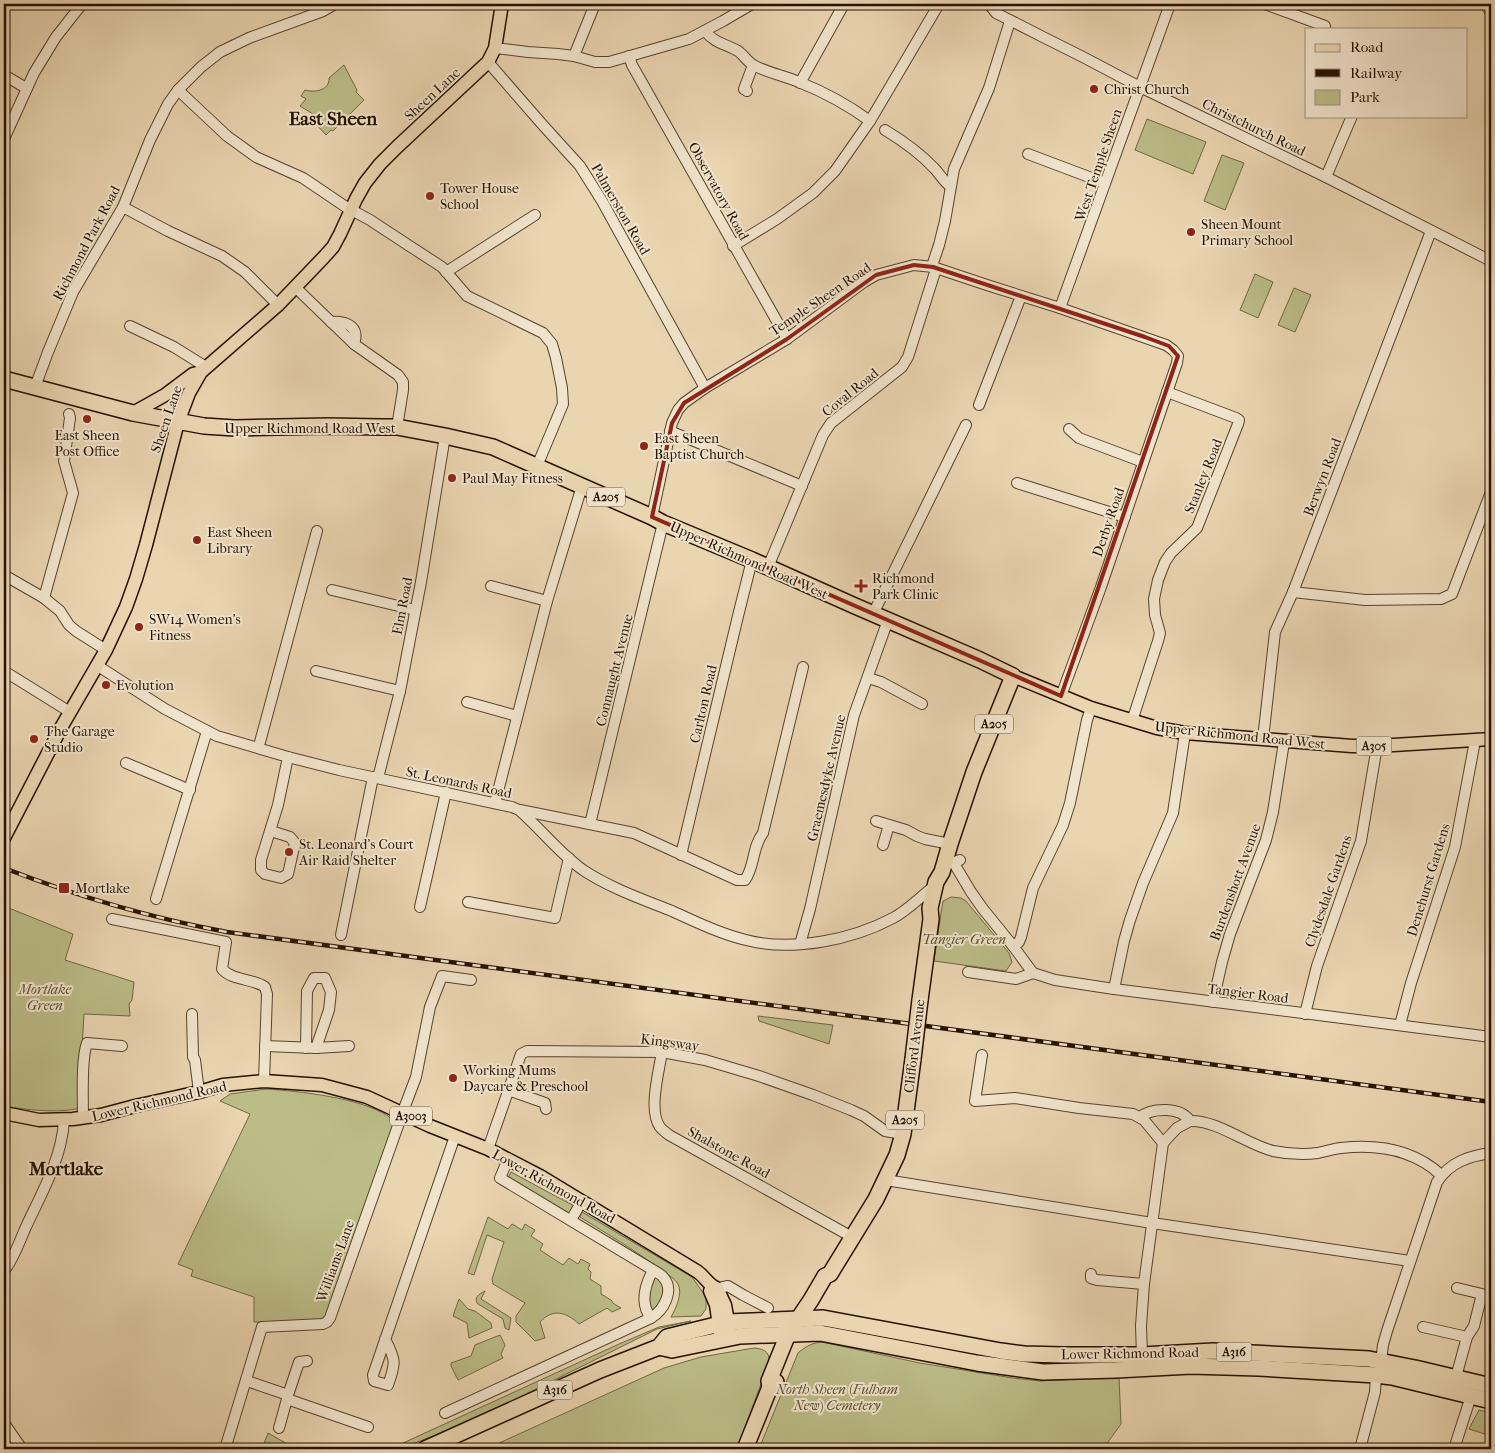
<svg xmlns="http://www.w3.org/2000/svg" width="1495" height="1453" viewBox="0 0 1495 1453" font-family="'IM FELL French Canon',serif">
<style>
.green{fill:#bbbc88;stroke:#706744}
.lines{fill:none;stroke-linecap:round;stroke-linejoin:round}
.minor-casing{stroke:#56432c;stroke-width:12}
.major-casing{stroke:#251200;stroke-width:15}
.highway-casing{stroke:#251200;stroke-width:18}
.minor{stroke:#f1e4cc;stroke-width:10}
.major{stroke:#ead5b1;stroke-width:12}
.highway{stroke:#ead5b1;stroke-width:15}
.rail-casing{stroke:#251200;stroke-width:4.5}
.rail{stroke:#f1e4cc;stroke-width:2.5;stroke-dasharray:8;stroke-linecap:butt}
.highway-bridge-casing{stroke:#251200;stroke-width:18;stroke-linecap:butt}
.highway-bridge{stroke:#ead5b1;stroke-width:15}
.marked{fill:none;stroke:#8f2418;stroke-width:4;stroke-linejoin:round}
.poi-dot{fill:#8f2418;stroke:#f1e4cc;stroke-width:2}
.labels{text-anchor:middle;stroke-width:4;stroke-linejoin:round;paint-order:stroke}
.shield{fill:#f1e4cc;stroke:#62513d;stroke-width:1}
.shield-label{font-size:12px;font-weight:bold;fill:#251200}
.poi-label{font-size:14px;fill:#251200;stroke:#f1e4cc;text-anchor:start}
.street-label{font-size:14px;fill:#251200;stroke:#f1e4cc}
.park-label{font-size:14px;font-style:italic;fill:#5a4e30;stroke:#f1e4cc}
.district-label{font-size:19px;font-weight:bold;fill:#251200;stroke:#f1e4cc}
</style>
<rect width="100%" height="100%" fill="#ead5b1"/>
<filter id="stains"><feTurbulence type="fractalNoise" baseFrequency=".004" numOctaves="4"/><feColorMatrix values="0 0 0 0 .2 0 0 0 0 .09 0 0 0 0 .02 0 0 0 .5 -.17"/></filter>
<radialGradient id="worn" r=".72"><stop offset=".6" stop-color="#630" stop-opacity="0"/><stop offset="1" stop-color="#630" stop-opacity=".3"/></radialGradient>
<g class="green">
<path d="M1478 4H1491V23Z"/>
<path d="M344 65 357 90 356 92 364 100 333 131 331 130 326 135 313 121V114L300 106 306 99 301 96 305 90C315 93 330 90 329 78Z"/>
<path d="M1147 119 1206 142 1193 174 1135 150Z"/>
<path d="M1222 155 1244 163 1225 210 1204 201Z"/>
<path d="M1255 274 1273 282 1258 318 1240 310Z"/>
<path d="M1294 288 1311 295 1295 332 1278 325Z"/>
<path d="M951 897 961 898 966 901 1009 953 1012 962 1006 971 934 961 942 907 943 901Z"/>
<path d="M4 906 73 934 65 960 134 982 132 1000 129 1004 130 1016 84 1014 79 1100 77 1109C53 1113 29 1110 4 1106Z"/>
<path d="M758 1016 833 1025 829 1044 759 1021Z"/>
<path d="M266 1089C299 1091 361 1098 388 1116 391 1118 394 1122 396 1125L325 1317C316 1324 268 1322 254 1322V1297L191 1276 193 1270 178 1264 250 1114 220 1101 230 1094Z"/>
<path d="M511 1172 574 1206 569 1214 507 1180Z"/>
<path d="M582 1212 692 1277 706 1297V1309L701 1316 671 1317C676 1308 683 1294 678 1284 674 1278 666 1273 660 1269 635 1250 607 1234 580 1217Z"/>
<path d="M488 1217 508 1229 512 1224 522 1230 525 1224 535 1230 531 1236 543 1244 540 1250 563 1265 569 1258 578 1264 581 1259 590 1264 588 1269 591 1272 590 1279 601 1286V1294L611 1300 614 1304 621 1308 612 1312 607 1308 579 1324C566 1312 553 1308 540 1322L545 1338 535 1341 516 1322V1316L525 1303 493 1284 492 1279 504 1242 487 1235 474 1275 468 1273Z"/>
<path d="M655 1274C669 1290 662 1299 653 1313 644 1298 649 1290 655 1274Z"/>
<path d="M485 1291 481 1299 511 1318 509 1330 505 1328 503 1319 478 1304C473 1298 479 1294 485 1291Z"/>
<path d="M459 1299 468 1309 475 1311 491 1323 492 1328 469 1338 467 1323 453 1316Z"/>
<path d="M691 1321 657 1329 500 1407 449 1430 399 1449H390L619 1344 659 1327Z"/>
<path d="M500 1335 505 1345 501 1354 503 1358 458 1380 451 1366V1363L471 1356 475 1345Z"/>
<path d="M822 1342 920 1363 1013 1378 1040 1381 1119 1377 1121 1424 1103 1449H759L798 1353C806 1346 812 1343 822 1342Z"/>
<path d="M754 1348C766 1349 771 1353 768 1365L737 1449H486L664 1368 701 1357Z"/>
<path d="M1479 1410 1491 1413V1436L1469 1429Z"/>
<path d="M268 1433 289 1445 288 1449H262Z"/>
</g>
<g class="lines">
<g class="minor-casing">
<g id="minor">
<path d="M989 4 996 13 1041 36 1081 56 1140 87 1326 177 1491 261"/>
<path d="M1265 4 1325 26"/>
<path d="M705 31C714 43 726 44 738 51 744 55 748 63 755 66 769 73 785 76 799 82 824 92 848 105 870 121"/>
<path d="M495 48 528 52 558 54 574 56 595 62H609L689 39 723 21 752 4"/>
<path d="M574 56 595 4"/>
<path d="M629 56 632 65 787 339"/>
<path d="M488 62 541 123 580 166 602 201 705 388"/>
<path d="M4 75 26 88"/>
<path d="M800 83 844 4"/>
<path d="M178 90 227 136 256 157 303 178 346 207 370 220 408 245 442 267 467 296 543 333 552 344 556 358 562 388 563 404 537 466"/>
<path d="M747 91 744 89 753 65"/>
<path d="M885 130C903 141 920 153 934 168 940 174 943 181 950 186"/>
<path d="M4 139 34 73 56 37 82 4"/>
<path d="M1028 154 1105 183"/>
<path d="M1326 177 1352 116"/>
<path d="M123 207 168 231 222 256 245 272 278 305"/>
<path d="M733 246 777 219 813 193 835 171 870 121 939 4"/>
<path d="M446 272 535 215"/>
<path d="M295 287 354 344 398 375 403 382V390L397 427"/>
<path d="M1060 308 1170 4"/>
<path d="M331 322C346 321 360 326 354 344"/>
<path d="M130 326 174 347 206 367"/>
<path d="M35 387 48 352 73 292 123 207 150 140 168 104 178 90 201 67 220 52 249 38 323 11 335 4"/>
<path d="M979 405 1021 296"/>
<path d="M69 414 70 418 64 461 73 493 44 598 60 611 69 625 76 631 106 650"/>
<path d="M1069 429 1079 438 1143 462"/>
<path d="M670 431 802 486"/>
<path d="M1017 483 1125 517"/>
<path d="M652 517 672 423 678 410 684 403 705 388 787 339 864 282 876 275 914 265 933 267 990 286 1060 308 1166 345 1173 350 1178 356 1177 363 1101 587 1061 696"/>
<path d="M768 567 823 435 831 423 902 367 908 357 935 272 933 263 939 245 945 221 954 169 989 88 1010 21"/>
<path d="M4 575 44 598"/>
<path d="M491 586 547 601"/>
<path d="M332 590 415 610"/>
<path d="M1293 592 1365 600 1441 599 1452 594 1491 492"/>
<path d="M873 614 966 425"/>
<path d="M98 666 165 709 217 736 288 757 339 770 512 807 519 810C541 829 559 853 583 870 610 888 642 899 672 911 696 922 721 934 746 940 792 952 852 940 893 918 908 910 919 898 932 888H935"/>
<path d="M4 671 70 712"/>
<path d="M316 671 400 691"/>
<path d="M868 678 881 682 922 704"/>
<path d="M467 702 517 716"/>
<path d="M1132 721 1158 641 1160 633 1155 615 1154 599 1158 580 1165 562 1171 553 1197 528 1238 424 1239 420 1236 418 1167 392"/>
<path d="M1263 739 1275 632 1293 592 1431 231"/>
<path d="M260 742 317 531"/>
<path d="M126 763 190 790"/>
<path d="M378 778 400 691 421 582 445 436"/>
<path d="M495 803 547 601 582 486"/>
<path d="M520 810 634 833 737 880H745C755 866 752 847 763 833L803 667"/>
<path d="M876 821 906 830 917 836 925 839 950 844"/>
<path d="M590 824 663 523"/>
<path d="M271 831 290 837 295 843 288 874 281 878 265 874 261 870V860L278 805 288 757"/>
<path d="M883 845 889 825"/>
<path d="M681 855 738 616 752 560"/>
<path d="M960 860 957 861 955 865 971 892 983 909 1013 946 1033 973"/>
<path d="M156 899 207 731"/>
<path d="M468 902 555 918 569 858"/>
<path d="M420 907 446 792"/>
<path d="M112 919 226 942 222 969C233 981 252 978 265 987L267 994 264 1081"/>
<path d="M341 935 373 777"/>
<path d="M800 944 810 909 854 715 888 620"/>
<path d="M1013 946 1019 942 1021 937 1033 888 1063 825 1070 803 1087 720 1091 708"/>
<path d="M968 972 1016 979 1033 973 1055 980 1114 989 1491 1037"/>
<path d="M1114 989 1124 941 1130 920 1143 883 1173 813 1185 733"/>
<path d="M1213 1002 1222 962 1230 934 1266 840 1273 812 1284 742"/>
<path d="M192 1014 193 1057 195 1060 199 1092"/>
<path d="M1305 1014 1317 966 1361 841 1377 746"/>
<path d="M1400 1025 1411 983 1455 847 1475 741"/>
<path d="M265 1046 316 1048 349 1046"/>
<path d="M306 1048 307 991 314 978H325L331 992 329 1010 316 1048"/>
<path d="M662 1052C659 1071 648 1111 660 1127 662 1130 666 1132 669 1135L852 1237"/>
<path d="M982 1055 975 1101 1015 1098 1079 1108 1133 1114 1144 1120 1163 1143 1177 1128 1190 1121C1181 1107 1153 1107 1140 1117"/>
<path d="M508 1090 545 1103 546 1109"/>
<path d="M83 1118C83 1100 81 1058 87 1043L122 1046"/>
<path d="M1190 1121C1217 1120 1246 1144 1273 1151 1288 1154 1303 1155 1318 1153 1326 1151 1333 1149 1341 1148 1377 1144 1414 1150 1441 1175"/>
<path d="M488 1149 521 1054 527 1051 662 1052 705 1060 759 1076 813 1095 851 1110 864 1116 885 1131 903 1134"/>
<path d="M508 1159 500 1178 653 1270C656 1272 661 1274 663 1277 675 1290 664 1310 651 1318 639 1303 645 1285 653 1270"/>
<path d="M886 1179 892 1181 1152 1223 1410 1261"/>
<path d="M571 1220 582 1201"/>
<path d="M4 1271C13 1260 19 1243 25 1229 41 1194 62 1159 64 1120"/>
<path d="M1091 1274V1278L1097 1280 1144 1284"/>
<path d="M712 1295 723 1287 728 1286 743 1295 768 1308"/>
<path d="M1423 1327 1467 1337"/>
<path d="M385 1339C396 1360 396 1363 388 1385L374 1381 373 1375 455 1136"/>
<path d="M1142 1355 1141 1326 1144 1284 1163 1143"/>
<path d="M1381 1361 1383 1345 1387 1331 1437 1182C1450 1162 1469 1156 1491 1153"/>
<path d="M1456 1377 1467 1337 1474 1326 1482 1294 1457 1288"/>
<path d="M247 1381 288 1395 287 1399 368 1427"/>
<path d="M288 1395 299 1362 307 1361"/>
<path d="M445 1413 651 1318"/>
<path d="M4 1423 22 1449"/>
<path d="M279 1428 287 1399"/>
<path d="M225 1449 262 1327 323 1324 327 1322 330 1318 405 1106 416 1077 430 1007 442 976 471 980"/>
<path d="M1360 1449 1375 1392 1376 1375"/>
<path d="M1454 1449 1471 1396"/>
</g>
</g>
<g class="major-casing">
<g id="major">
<path d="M133 413 165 395 193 374 201 372"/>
<path d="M1013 676 1091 708 1157 728 1185 733 1352 746H1377L1491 739"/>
<path d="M4 838 62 726 106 650 126 607 136 579 146 545 178 422 189 393 201 372 278 305 324 257 333 247 340 234 356 199 365 183 380 164 397 147 488 62 495 48 502 4"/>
<path d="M4 1113 39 1120 73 1119 101 1115 135 1106 199 1092 223 1085 264 1081 322 1085 367 1097 430 1126 488 1149 540 1176 698 1272C705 1277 709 1286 717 1288L725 1305 731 1338"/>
<path d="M710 1291 716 1305 721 1340"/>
</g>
</g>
<g class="highway-casing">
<g id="highway">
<path d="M4 379 133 413 204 426 235 428 328 426 381 427H397L445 436 493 447 652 517 663 523 752 560 855 606 980 660 1013 676 974 772 950 844 942 872 936 882 930 908 931 919 920 1000"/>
<path d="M659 1347 672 1350 740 1336 820 1333 977 1363 1043 1372 1116 1370 1191 1366 1259 1368 1376 1375 1392 1377 1491 1401"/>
<path d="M770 1387 769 1381 788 1334 811 1300 825 1276 830 1274 876 1199 897 1155 903 1134 913 1059"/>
<path d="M425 1449 600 1370 659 1347 667 1337 728 1322 823 1318 1001 1351 1024 1354 1063 1355H1142L1213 1351 1369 1359 1415 1368 1491 1386"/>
<path d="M745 1449 770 1387 776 1382"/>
</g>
</g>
<use href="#minor" class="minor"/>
<use href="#major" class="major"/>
<use href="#highway" class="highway"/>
<g class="rail-casing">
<path id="rail" d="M4 868C76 896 151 918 227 932L1491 1102"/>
</g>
<use href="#rail" class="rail"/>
<g class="highway-bridge-casing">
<path id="highway-bridge" d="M913 1059 920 1000"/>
</g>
<use href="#highway-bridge" class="highway-bridge"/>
</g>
<path class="marked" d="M914 265 933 267 1145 337 1169 346 1178 356 1061 696 652 517 672 423 684 403 787 339 876 275Z"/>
<g class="poi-dot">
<circle cx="1094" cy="89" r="5"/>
<circle cx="430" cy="196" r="5"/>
<circle cx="1191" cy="232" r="5"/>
<circle cx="87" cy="419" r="5"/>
<circle cx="644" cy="446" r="5"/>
<circle cx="452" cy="478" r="5"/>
<circle cx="197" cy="540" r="5"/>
<path d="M858.5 578.5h5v5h5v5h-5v5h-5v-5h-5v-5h5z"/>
<circle cx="139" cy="627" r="5"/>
<circle cx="106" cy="685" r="5"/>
<circle cx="34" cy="739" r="5"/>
<circle cx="289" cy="852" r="5"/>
<rect x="58" y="882" width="12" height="12" rx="2.5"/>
<circle cx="453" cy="1078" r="5"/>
</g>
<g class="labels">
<g class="shield">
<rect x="587" y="487.5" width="38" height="19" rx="4"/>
<rect x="975" y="714.5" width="38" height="19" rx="4"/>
<rect x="1356.5" y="736.5" width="35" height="19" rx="4"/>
<rect x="390" y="1106.5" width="42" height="19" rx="4"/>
<rect x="886" y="1110.5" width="38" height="19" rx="4"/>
<rect x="1216.5" y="1342.5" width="35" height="19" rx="4"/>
<rect x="537.5" y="1380.5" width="35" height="19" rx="4"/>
</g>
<g class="shield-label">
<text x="606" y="501">A205</text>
<text x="994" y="728">A205</text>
<text x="1374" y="750">A305</text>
<text x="411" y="1120">A3003</text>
<text x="905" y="1124">A205</text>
<text x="1234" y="1356">A316</text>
<text x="555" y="1394">A316</text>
</g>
<g class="poi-label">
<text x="1104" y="94">Christ Church</text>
<text x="440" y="193">Tower House<tspan x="440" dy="16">School</tspan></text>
<text x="1201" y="229">Sheen Mount<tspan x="1201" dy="16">Primary School</tspan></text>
<text x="87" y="440" text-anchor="middle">East Sheen<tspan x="87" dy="16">Post Office</tspan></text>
<text x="654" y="443">East Sheen<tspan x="654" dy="16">Baptist Church</tspan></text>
<text x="462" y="483">Paul May Fitness</text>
<text x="207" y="537">East Sheen<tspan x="207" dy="16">Library</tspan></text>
<text x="872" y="583">Richmond<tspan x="872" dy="16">Park Clinic</tspan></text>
<text x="149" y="624">SW14 Women's<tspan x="149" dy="16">Fitness</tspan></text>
<text x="116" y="690">Evolution</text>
<text x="44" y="736">The Garage<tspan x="44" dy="16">Studio</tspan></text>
<text x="299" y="849">St. Leonard's Court<tspan x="299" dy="16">Air Raid Shelter</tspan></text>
<text x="75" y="893">Mortlake</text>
<text x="463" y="1075">Working Mums<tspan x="463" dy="16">Daycare &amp; Preschool</tspan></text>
</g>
<g class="street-label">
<text transform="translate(432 94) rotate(-43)" y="5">Sheen Lane</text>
<text transform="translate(1254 127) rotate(26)" y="5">Christchurch Road</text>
<text transform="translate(1098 165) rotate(-71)" y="5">West Temple Sheen</text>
<text transform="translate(719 191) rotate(61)" y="5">Observatory Road</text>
<text transform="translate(621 209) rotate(60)" y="5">Palmerston Road</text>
<text transform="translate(86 243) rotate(-62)" y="5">Richmond Park Road</text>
<text transform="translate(820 299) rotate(-34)" y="5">Temple Sheen Road</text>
<text transform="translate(850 392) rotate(-39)" y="5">Coval Road</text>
<text transform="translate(166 419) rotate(-71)" y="5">Sheen Lane</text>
<text x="310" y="433">Upper Richmond Road West</text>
<text transform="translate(1203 476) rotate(-68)" y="5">Stanley Road</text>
<text transform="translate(1322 477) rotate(-69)" y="5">Berwyn Road</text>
<text transform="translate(1108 522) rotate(-71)" y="5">Derby Road</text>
<text transform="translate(749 560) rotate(24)" y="5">Upper Richmond Road West</text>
<text transform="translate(402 606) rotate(-79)" y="5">Elm Road</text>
<text transform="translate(614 670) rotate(-76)" y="5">Connaught Avenue</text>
<text transform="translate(703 704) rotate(-77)" y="5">Carlton Road</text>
<text transform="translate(1240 735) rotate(6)" y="5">Upper Richmond Road West</text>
<text transform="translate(826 778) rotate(-77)" y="5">Graemesdyke Avenue</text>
<text transform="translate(459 782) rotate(12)" y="5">St. Leonards Road</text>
<text transform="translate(1428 880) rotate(-73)" y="5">Denehurst Gardens</text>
<text transform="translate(1235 882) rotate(-70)" y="5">Burdenshott Avenue</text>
<text transform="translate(1328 891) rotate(-71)" y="5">Clydesdale Gardens</text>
<text transform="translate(1248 993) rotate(7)" y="5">Tangier Road</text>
<text transform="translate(670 1042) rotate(7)" y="5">Kingsway</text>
<text transform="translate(914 1046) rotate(-83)" y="5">Clifford Avenue</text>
<text transform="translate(159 1101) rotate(-13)" y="5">Lower Richmond Road</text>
<text transform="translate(729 1152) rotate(29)" y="5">Shalstone Road</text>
<text transform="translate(554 1186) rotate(29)" y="5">Lower Richmond Road</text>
<text transform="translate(335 1261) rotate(-70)" y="5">Williams Lane</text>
<text transform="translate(1130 1353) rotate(-1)" y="5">Lower Richmond Road</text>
</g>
<g class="park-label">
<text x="964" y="944">Tangier Green</text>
<text x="45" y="994">Mortlake<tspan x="45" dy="16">Green</tspan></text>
<text x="837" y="1394">North Sheen (Fulham<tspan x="837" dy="16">New) Cemetery</tspan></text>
</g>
<g class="district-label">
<text x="333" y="125">East Sheen</text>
<text x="66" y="1175">Mortlake</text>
</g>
</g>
<rect width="1495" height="1453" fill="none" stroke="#ead5b1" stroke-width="20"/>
<rect x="5" y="5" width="1485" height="1443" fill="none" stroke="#251200" stroke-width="2.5"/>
<rect x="10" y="10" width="1475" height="1433" fill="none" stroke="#251200"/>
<rect x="1305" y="28" width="162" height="90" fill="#f1e4cc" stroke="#9f907a"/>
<rect x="1315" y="44" width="25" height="8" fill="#ead5b1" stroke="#9f907a"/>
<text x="1350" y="52" font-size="15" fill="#251200">Road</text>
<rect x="1315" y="69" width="25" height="8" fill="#251200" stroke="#9f907a"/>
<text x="1350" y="78" font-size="15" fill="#251200">Railway</text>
<rect x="1315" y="90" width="25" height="15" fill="#bbbc88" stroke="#9f907a"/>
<text x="1350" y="102" font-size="15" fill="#251200">Park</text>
<rect width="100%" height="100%" filter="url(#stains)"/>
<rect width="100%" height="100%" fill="url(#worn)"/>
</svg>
